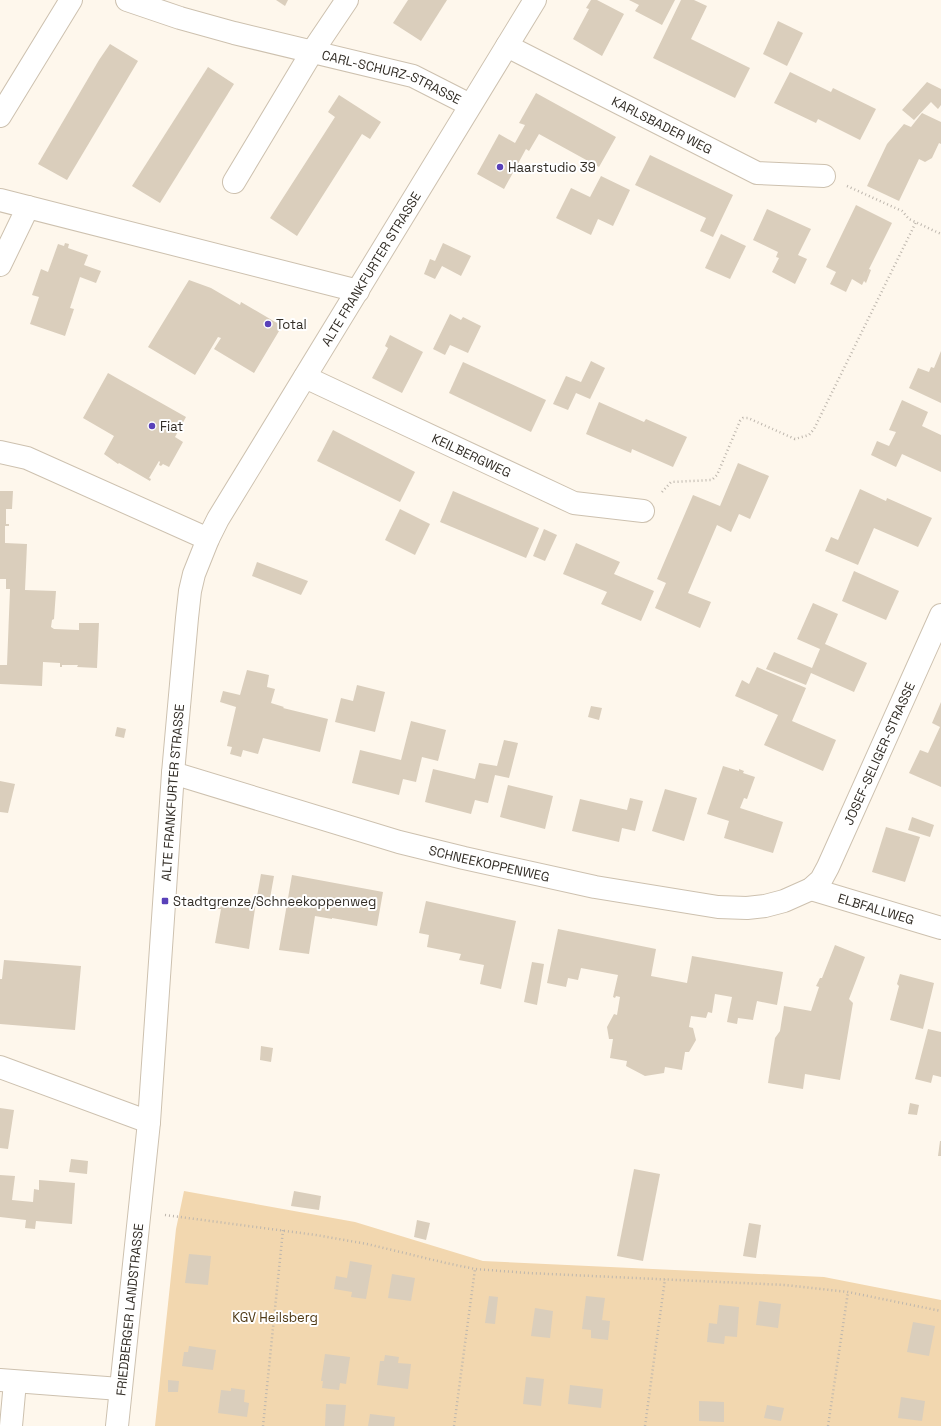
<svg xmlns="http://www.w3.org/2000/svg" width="941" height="1426" viewBox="0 0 941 1426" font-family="'Space Grotesk',sans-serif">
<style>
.green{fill:#f2d7af}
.building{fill:#dacebc}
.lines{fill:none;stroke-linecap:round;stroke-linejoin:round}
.minor-casing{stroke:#cdc1af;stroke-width:24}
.path{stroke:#bdb6ad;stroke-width:2.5;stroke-dasharray:1 3;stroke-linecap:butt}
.minor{stroke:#fff;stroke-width:22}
.poi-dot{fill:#5941b9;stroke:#fff;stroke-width:1.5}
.labels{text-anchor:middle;stroke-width:4;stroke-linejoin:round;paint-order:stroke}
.street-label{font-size:13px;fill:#322d26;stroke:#fff}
.poi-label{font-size:13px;fill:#322d26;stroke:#fff;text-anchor:start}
.park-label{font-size:13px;fill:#4e3813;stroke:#fff}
</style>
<rect width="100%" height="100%" fill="#fef7ec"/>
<path class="green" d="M184 1191 355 1222 483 1261 824 1277 941 1300V1426H155L176 1229Z"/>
<g class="building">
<path d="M276 0H288L285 6Z"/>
<path d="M408 0H447L421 41 393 23Z"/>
<path d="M591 0H597L624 14 602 56 573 39 589 9 586 8Z"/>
<path d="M629 0H675L662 25 635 11 639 5Z"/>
<path d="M681 0H694L707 6 691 39 750 68 735 98 653 58Z"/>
<path d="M778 21 803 33 787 66 763 54Z"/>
<path d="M110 44 138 61 67 180 38 164 99 60Z"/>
<path d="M208 67 234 84 160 203 132 186Z"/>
<path d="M790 72 831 92 833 88 876 109 860 140 818 119 816 123 774 103Z"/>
<path d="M927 82 941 89V105L938 109 931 102 914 120 902 110Z"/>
<path d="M536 93 616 137 599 167 539 134 529 151 526 149 504 189 477 174 499 134 515 143 525 125 519 123Z"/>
<path d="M339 95 381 122 370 139 362 134 297 236 270 218 335 117 328 112Z"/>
<path d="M922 113 941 122V144L939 143 932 158 925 162 919 159 899 201 867 186 887 144 904 124 911 127Z"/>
<path d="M650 155 733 195 713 237 700 231 706 218 635 185Z"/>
<path d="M601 176 630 190 613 226 598 219 591 235 556 218 571 188 590 197Z"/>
<path d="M856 205 892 223 869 269 871 270 866 283 864 281 862 285 852 279 846 292 830 284 836 272 826 267Z"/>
<path d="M767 209 811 229 798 255 807 259 795 284 772 272 779 258 776 257 778 252 753 240Z"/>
<path d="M721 234 746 246 730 279 705 268Z"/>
<path d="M65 243 69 244 68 248 88 255 84 265 101 271 96 283 80 277 70 308 74 309 65 336 30 324 39 297 32 295 41 269 48 272 58 244 64 246Z"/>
<path d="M443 243 471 256 461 276 442 266 435 279 424 274 430 259 435 261Z"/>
<path d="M189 280 211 288 240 305 241 302 282 326 254 373 214 349 221 338 218 337 195 375 148 347Z"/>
<path d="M450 314 461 320 463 317 481 326 468 353 450 345 445 355 433 349Z"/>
<path d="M390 335 423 352 402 393 372 378 388 348 385 346Z"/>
<path d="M941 351V403L909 388 918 368 929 372 931 367 934 368Z"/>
<path d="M591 361 605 368 590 399 576 393 568 410 553 404 566 376 581 382Z"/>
<path d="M463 362 546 400 531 432 449 393Z"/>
<path d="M108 373 186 417 175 437 183 442 169 467 163 464 161 466 159 465 160 462 159 461 149 478 151 479 150 481 119 463 118 464 104 454 114 436 83 418Z"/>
<path d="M902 400 928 412 922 426 941 435V472L902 454 896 467 871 455 877 441 889 446 896 432 889 430Z"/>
<path d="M599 402 644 422 646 419 687 437 673 467 632 449 631 453 586 434Z"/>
<path d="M333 430 415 472 400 502 317 461Z"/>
<path d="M738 463 769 476 750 519 739 514 731 532 717 525 688 593 711 602 700 628 655 608 666 583 657 579 693 495 720 506Z"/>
<path d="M860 489 886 501 887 498 932 518 918 547 874 528 858 565 825 551 831 537 838 540Z"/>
<path d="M0 491H13L12 509H6V524H9V526H5V543L27 544 25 590 56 591 54 619 52 620 51 627 54 629 79 630V623H99L97 668 77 667 78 665H62V667H60V663L43 662 42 686 0 684V665H7L10 589H6V579H0Z"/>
<path d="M453 491 539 528 526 558 440 522Z"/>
<path d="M400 509 430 524 415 555 385 540Z"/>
<path d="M544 529 557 535 545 561 533 556Z"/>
<path d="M576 543 620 562 614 574 654 591 641 621 601 604 607 592 563 574Z"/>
<path d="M257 562 308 581 301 595 252 576Z"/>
<path d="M854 571 899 591 886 620 842 601Z"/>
<path d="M813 603 838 614 825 644 867 663 854 692 811 673 806 685 766 669 774 652 812 668 820 649 797 639Z"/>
<path d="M757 667 806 688 792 721 836 740 823 771 764 745 778 715 735 696 742 680 749 684Z"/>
<path d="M247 670 269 675 267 687 275 689 271 703 284 707 283 708 328 719 320 752 263 738 258 754 243 750 241 757 230 754 232 747 227 746 236 707 220 702 223 691 240 695Z"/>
<path d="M357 685 385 692 375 732 335 722 341 698 353 701Z"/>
<path d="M941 702V787L909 773 920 750 928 753 940 727 932 723Z"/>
<path d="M591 706 602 708 599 720 588 717Z"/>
<path d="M411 721 446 730 438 761 422 757 416 782 403 779 399 795 352 783 360 750 401 760Z"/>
<path d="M117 727 126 729 124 738 115 736Z"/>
<path d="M504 740 518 743 509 778 495 775 488 803 475 800 471 814 425 802 433 769 475 779 479 763 497 766Z"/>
<path d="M723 766 739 771V769L744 771 743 773 755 777 747 799 744 798 740 808 783 822 773 853 724 838 729 821 707 814Z"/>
<path d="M0 781 15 784 8 813 0 812Z"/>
<path d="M508 785 553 796 545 829 500 817Z"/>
<path d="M665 789 697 798 684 841 652 831Z"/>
<path d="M630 798 643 801 635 831 622 828 619 842 572 831 580 799 627 810Z"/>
<path d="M912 817 934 825 930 837 908 830Z"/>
<path d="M886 827 920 837 905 882 872 872Z"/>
<path d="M261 874 274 876 269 904 256 902Z"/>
<path d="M292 875 383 892 377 926 332 918V919L315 916 309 954 279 950Z"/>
<path d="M220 897 256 902 249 949 215 943 221 909H218Z"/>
<path d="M426 901 516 921 501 989 480 984 484 965 459 960 461 954 427 947 429 935 419 933Z"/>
<path d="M558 929 656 949 651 976 687 983 692 956 783 972 777 1005 757 1001 753 1020 738 1018 737 1024 727 1022 732 997 715 994 712 1013 708 1012 706 1018 691 1016 689 1027 693 1028 696 1040 689 1052H685L682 1070 665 1067 664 1073 645 1076 626 1066 627 1061 610 1058 613 1039H609L607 1027 614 1014 617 1015 620 997 616 996 615 998 613 997 618 975 581 968 578 980 568 978 566 987 547 983Z"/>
<path d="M835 945 865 957 849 999 853 1003 840 1080 805 1074 803 1089 768 1083 775 1038 780 1031 784 1006 811 1011 819 987 816 986 820 978H822Z"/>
<path d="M4 960 81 966 75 1030 0 1024V979H2Z"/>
<path d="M532 962 544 964 537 1005 524 1002Z"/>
<path d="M900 974 934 983 923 1029 890 1020 899 986 897 984Z"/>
<path d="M928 1029 941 1032V1077L933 1075 931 1083 915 1079Z"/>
<path d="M261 1046 273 1048 271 1062 260 1060Z"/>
<path d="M910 1103 919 1105 917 1115 908 1114Z"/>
<path d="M0 1108 14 1110 8 1149 0 1148Z"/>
<path d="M940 1141H941V1156H938Z"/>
<path d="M71 1159 88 1161 87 1174 69 1172Z"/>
<path d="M634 1169 660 1174 643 1261 617 1256Z"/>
<path d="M0 1175 15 1176 12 1200 33 1202 34 1189 39 1190V1180L75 1183 72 1224 36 1221 35 1229 25 1228 26 1220 0 1217Z"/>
<path d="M294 1191 321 1196 319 1210 291 1206Z"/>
<path d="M417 1220 430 1223 426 1240 414 1237Z"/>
<path d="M749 1223 761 1225 756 1258 743 1256Z"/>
<path d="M189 1254 211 1256 208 1285 185 1283Z"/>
<path d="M350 1261 372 1265 366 1299 351 1297 352 1292 334 1289 336 1276 347 1278Z"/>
<path d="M392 1274 415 1278 411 1301 388 1298Z"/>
<path d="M489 1296 498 1297 495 1324 485 1323Z"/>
<path d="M586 1296 605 1298 602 1320 610 1321 608 1340 591 1338V1330L582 1329Z"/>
<path d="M759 1301 781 1304 778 1328 756 1325Z"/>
<path d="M719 1305 739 1307 737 1337 725 1336 724 1344 707 1342 709 1323 717 1324Z"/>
<path d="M535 1308 553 1311 550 1338 531 1336Z"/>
<path d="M913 1322 935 1326 929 1356 907 1352Z"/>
<path d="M189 1346 216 1350 213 1370 182 1366 184 1352H188Z"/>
<path d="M325 1354 350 1357 346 1384 340 1383 339 1390 322 1388 323 1381H321Z"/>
<path d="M385 1355 399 1357 398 1363 411 1364 408 1389 377 1385 380 1361H384Z"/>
<path d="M526 1377 544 1379 541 1406 523 1404Z"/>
<path d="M168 1380 179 1381 178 1392H168Z"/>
<path d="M570 1385 603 1389 601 1408 568 1404Z"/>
<path d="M231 1388 245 1390 244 1402 249 1403 247 1417 218 1413 221 1390 231 1391Z"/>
<path d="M901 1397 925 1401 922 1421 898 1418Z"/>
<path d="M699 1401 724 1402V1422L699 1421Z"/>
<path d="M326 1404 346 1405 344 1426H325Z"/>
<path d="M767 1405 784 1408 781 1421 764 1418Z"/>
<path d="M370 1414 395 1417 394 1426H368Z"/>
</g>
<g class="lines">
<g class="minor-casing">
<g id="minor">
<path id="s1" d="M127 0 180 18 234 33 413 76 470 105"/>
<path id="s2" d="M507 46 757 173 824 176"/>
<path d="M0 116 71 0"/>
<path d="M234 182 312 52 347 0"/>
<path d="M0 200 358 291"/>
<path d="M0 265 28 207"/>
<path id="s3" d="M305 377 574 503 643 511"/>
<path d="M0 452 27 458 208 539"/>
<path id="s4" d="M173 773 399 842 464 858 595 887 718 907 747 908 765 906 784 901 811 889 821 880 828 867 941 615"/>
<path id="s5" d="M811 889 941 928"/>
<path d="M0 1067 149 1122"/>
<path d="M0 1380 120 1389"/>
<path d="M11 1426 15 1382"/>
<path id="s6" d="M117 1426 149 1122 173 773 187 618 190 591 194 574 208 539 218 519 535 0"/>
</g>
</g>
<g class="path">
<path d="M847 186 902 211 909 219 941 234"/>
<path d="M662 492 671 482 712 480 717 475 740 421 743 418H748L795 439 809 435 814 429 916 222"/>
<path d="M165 1215 316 1235 367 1244 446 1263 475 1269 528 1273 785 1285 848 1292 941 1311"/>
<path d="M263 1426 283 1230"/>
<path d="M454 1426 475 1269"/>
<path d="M645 1426 665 1279"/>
<path d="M828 1426 848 1292"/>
</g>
<use href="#minor" class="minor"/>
</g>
<g class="poi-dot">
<circle cx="500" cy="167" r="4"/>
<circle cx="268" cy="324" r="4"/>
<circle cx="152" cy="426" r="4"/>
<rect x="161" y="897" width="8" height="8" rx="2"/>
</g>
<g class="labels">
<g class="street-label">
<text dy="5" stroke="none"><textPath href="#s1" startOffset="276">CARL-SCHURZ-STRASSE</textPath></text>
<text dy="5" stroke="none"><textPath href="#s2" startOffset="174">KARLSBADER WEG</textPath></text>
<text dy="5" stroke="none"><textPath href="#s6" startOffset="1209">ALTE FRANKFURTER STRASSE</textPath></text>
<text dy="5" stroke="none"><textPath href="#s3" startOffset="184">KEILBERGWEG</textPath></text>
<text dy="5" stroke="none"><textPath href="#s4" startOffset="811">JOSEF-SELIGER-STRASSE</textPath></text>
<text dy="5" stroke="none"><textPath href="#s6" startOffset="636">ALTE FRANKFURTER STRASSE</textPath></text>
<text dy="5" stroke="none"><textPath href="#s4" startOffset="329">SCHNEEKOPPENWEG</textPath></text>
<text dy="5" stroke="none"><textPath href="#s5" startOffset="68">ELBFALLWEG</textPath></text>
<text dy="5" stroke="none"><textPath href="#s6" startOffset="117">FRIEDBERGER LANDSTRASSE</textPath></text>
</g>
<g class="poi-label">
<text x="508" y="172">Haarstudio 39</text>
<text x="276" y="329">Total</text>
<text x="160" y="431">Fiat</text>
<text x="173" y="906">Stadtgrenze/Schneekoppenweg</text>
</g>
<g class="park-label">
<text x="275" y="1322">KGV Heilsberg</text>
</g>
</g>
</svg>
